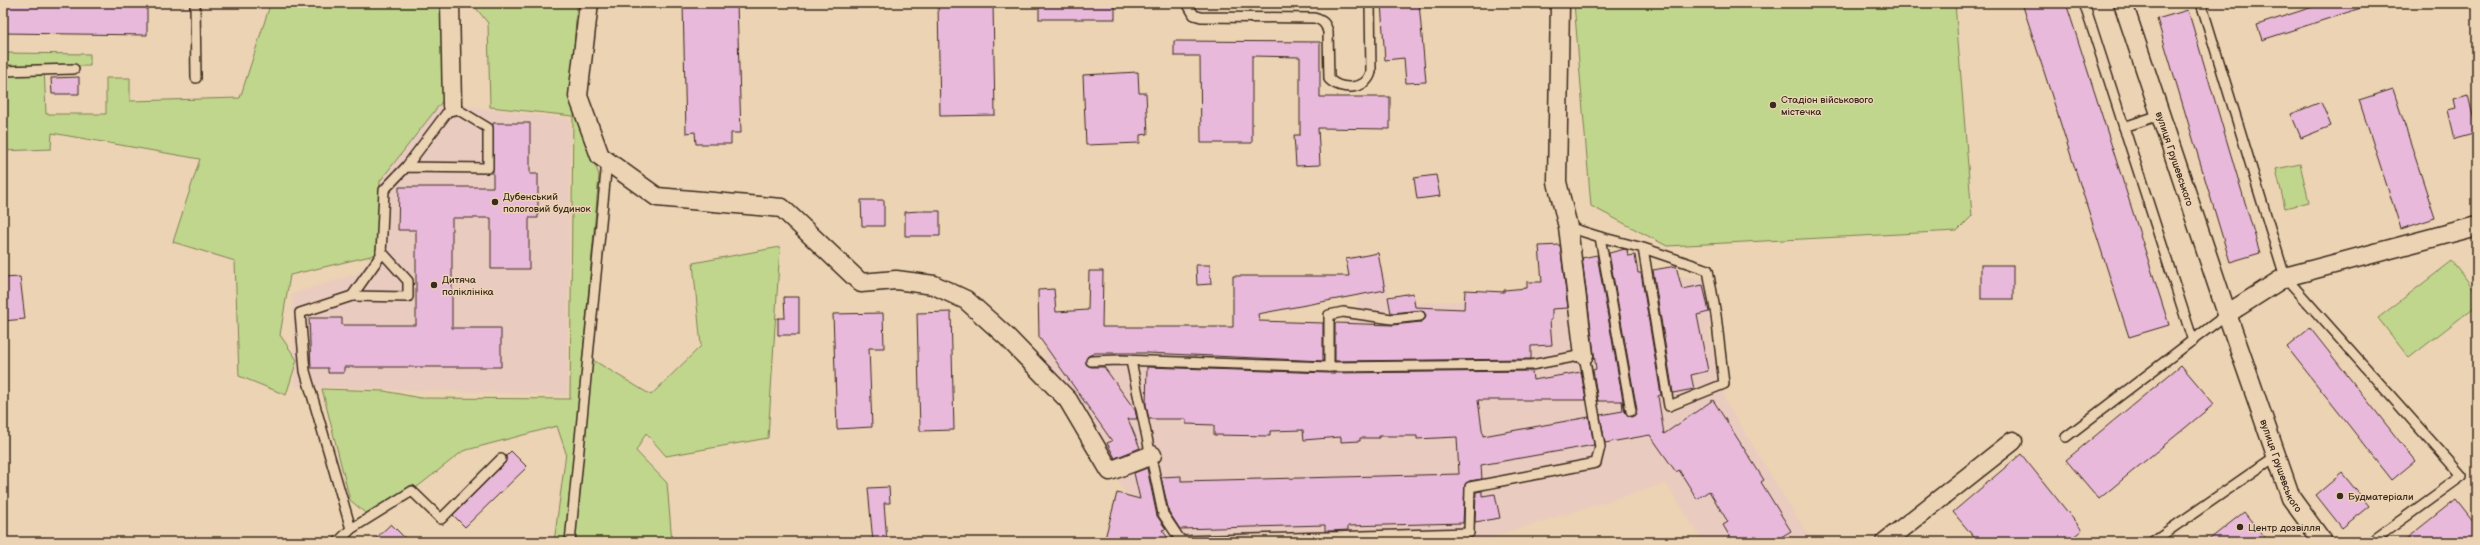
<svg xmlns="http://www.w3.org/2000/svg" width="2480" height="545" viewBox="0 0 2480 545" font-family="'Balsamiq Sans',sans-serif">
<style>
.built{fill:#eacbbf}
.green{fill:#c0d68c;stroke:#7e8055}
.building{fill:#e8b9da;stroke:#3b2a1e}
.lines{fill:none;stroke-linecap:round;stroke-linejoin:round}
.service-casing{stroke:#3b2a1e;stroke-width:12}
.minor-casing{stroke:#3b2a1e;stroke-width:21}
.service{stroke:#ebd3b3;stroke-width:9}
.minor{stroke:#ebd3b3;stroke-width:18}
.poi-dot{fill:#3b2a1e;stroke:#ebd3b3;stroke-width:1.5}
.labels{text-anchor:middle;stroke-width:3;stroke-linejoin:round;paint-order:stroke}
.poi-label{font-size:10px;fill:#3b2a1e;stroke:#ebd3b3;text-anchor:start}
.street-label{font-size:10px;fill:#3b2a1e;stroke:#ebd3b3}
</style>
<rect width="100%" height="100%" fill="#ebd3b3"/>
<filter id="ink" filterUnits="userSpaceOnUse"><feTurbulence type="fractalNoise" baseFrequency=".025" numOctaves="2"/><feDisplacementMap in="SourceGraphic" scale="8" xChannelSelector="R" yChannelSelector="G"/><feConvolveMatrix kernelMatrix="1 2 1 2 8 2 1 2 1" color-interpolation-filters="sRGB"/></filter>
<g filter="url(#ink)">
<g class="built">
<path d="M441 103 570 119 567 395 295 386 292 294 357 274 379 251 380 181Z"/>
<path d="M1542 258 1636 264 1641 276 1708 278 1718 322 1708 327 1725 401 1812 542H1704L1666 483 1481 540V542H1111L1128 498 1067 384H1046L1043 323 1076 336 1328 337 1357 309 1359 277 1383 272 1393 306 1432 302 1544 298Z"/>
</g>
<g class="green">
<path d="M268 3H441L444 99 380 181 379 254 290 275 280 335 297 360 286 395 239 376 235 261 173 242 200 159 52 133 51 149 3 151V53L90 54V66H44L46 114H106V78H130V101L240 98 270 5Z"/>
<path d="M472 3H577L571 97 599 175 583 354 651 395 701 346 693 263 780 247 768 438 666 456 646 433 636 451 667 483 672 542H554L566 453 557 426 463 451 412 491 370 517 350 500 322 389 384 391 420 398 570 399 573 116 490 107 488 23Z"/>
<path d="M1574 3H1955L1972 216 1957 231 1667 246 1591 206Z"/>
<path d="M2300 164 2309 202 2285 208 2276 169Z"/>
<path d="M2452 261 2477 293V305L2409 358 2378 318Z"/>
</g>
<g class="building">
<path d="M3 3H147V35L3 33Z"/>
<path d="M683 3H737L741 133H731V144H696L695 132 686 133Z"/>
<path d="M938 3H993L995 115 940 116Z"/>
<rect x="1039" y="3" width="76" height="16"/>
<path d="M1381 3H1419L1426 82 1406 83 1404 58 1385 60Z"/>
<path d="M2022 3H2066L2169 325 2129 337Z"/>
<path d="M2325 3H2366L2367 6 2262 40 2257 25Z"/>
<path d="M2188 10 2260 253 2230 262 2157 19Z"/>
<path d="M1174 41 1320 42V97H1390V129L1318 128 1320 165 1296 166 1294 135H1300V57L1252 56V143H1201L1200 56H1174Z"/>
<path d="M1138 72 1139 93H1146L1148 134 1140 135V143L1086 145 1083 75Z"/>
<path d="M79 77V94H52L51 78Z"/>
<path d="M2393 89 2435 218 2401 229 2359 100Z"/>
<path d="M2468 95 2477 133 2455 139 2448 110 2456 108 2454 99Z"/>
<path d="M2321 102 2331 126 2301 138 2291 114Z"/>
<path d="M493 123H530V174H538V218H529V269H491V218H452V328H501V367H344V373H328V368H311L309 318H342V325H416V230H398L399 187H493Z"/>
<path d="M1436 175 1440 196 1417 199 1414 178Z"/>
<path d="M861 200H884V226H862Z"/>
<path d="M920 211H940V236H905V212Z"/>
<path d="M1560 245 1568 308 1552 309V320H1550L1552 345 1531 346V359L1335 361V323L1393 325 1421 322 1425 319 1426 315 1422 310 1391 313 1388 297 1413 293 1415 307 1464 309 1465 290 1504 292V290L1527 288V282H1542L1539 246Z"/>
<path d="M1625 249 1627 250 1628 256 1635 255 1638 273H1641L1661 395 1658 396 1664 434 1713 400 1764 480 1761 482 1791 531 1773 542H1733L1723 525 1728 522 1709 491 1697 499 1679 470 1676 472 1650 435 1605 443 1600 415 1623 411 1622 401H1598L1593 370 1596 369 1582 258 1597 255 1625 412 1629 416 1632 417 1637 410 1609 253Z"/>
<path d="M1378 253 1385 290 1258 314 1259 321 1323 323V361L1147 353H1095L1088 356 1086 364 1091 367H1104L1135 410 1137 419H1128L1140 448 1115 458 1107 443 1112 441 1039 337 1038 290 1054 289 1056 312 1088 310 1089 271H1103L1102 327H1233V276H1349L1346 259Z"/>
<path d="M1196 265H1210L1211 284 1197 285Z"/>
<rect x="1981" y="265" width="32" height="34"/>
<path d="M1676 266 1682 289 1703 285 1709 312 1697 315 1708 371 1691 375 1694 389 1673 393 1653 270Z"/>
<path d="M20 277 25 319 3 321V278Z"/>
<path d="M784 297H799V335H778V318H785Z"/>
<path d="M951 312 954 430 920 431 917 313Z"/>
<path d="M883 313 884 348H869L872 427 837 429 833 314Z"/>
<path d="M2310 328 2415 461 2392 480 2287 347Z"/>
<path d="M2181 365 2214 404 2099 499 2066 460Z"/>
<path d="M1147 367 1329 373 1532 371 1533 380 1581 372 1586 400H1478L1483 436 1589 417 1594 445 1481 465 1482 479 1469 481 1465 485 1463 523 1348 526V530L1330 531H1325V525L1180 529 1169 512 1161 477 1181 476V481L1459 474 1457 437 1417 439V436H1379V438H1360V441L1341 442V437L1304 440 1303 430 1270 431V436L1214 435V425L1186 424V419H1149L1146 405Z"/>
<path d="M511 451 527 467 465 527 453 515 505 463 506 456Z"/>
<path d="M2021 454 2082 530 2067 542H1978L1953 512Z"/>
<path d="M1147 468 1157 516 1166 529 1162 530 1171 542H1104L1117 493 1140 499 1134 473Z"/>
<path d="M2342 473 2369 506 2342 528 2316 495Z"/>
<path d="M889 487 890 503H884L887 542H873L868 488Z"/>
<path d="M1482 491V496L1495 494 1500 518 1475 522 1476 492Z"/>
<path d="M2456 499 2477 526V538L2472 542H2402Z"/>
<path d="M2244 512 2268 542H2206Z"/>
<path d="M391 524 409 542H372Z"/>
</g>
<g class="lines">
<g class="service-casing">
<g id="service">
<path d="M195 3 196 78"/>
<path d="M1187 3 1194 15 1201 17 1314 18C1322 20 1326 23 1328 32L1329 79C1341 91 1367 90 1371 72L1370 3"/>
<path d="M2084 3 2193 341"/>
<path d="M2201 3 2285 277 2462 476 2371 542"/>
<path d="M3 71 74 69"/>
<path d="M2124 127 2160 115"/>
<path d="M1568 227 1600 237 1631 411"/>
<path d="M1600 237 1643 248 1669 406 1724 384 1716 315 1708 270 1643 248"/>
<path d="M352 296 408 297V281L381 251"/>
<path d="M1091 361 1120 360 1329 367"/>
<path d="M1131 361 1163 514 1181 541 1469 533 1470 487 1596 463 1600 447 1584 355 1531 365 1329 367V315L1343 312 1392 319 1420 316"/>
<path d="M2066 437 2227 314"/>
<path d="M351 529 305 371 300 313 352 296 381 255 384 190 406 167 452 106 488 128V168L406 167"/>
<path d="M338 542 351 529 412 491 441 519 501 459"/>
<path d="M570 542 607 161"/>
<path d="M2152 542 2276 456"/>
</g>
</g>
<g class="minor-casing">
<g id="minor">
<path d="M450 3 452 106"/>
<path d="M589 3 578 96 600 156 657 197 782 208 861 283 896 280 934 285 966 300 1007 337 1068 400 1110 471 1152 455"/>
<path d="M1560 3 1557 182 1568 227 1584 355"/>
<path id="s1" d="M2123 3 2227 314 2285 277 2477 226"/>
<path id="s2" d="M2227 314 2291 498 2323 542"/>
<path d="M1885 542 2013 441"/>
</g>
</g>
<use href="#service" class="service"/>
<use href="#minor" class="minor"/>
</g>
</g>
<g class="poi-dot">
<circle cx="1773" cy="105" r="4"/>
<circle cx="495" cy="202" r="4"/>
<circle cx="434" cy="285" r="4"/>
<circle cx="2340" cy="496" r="4"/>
<circle cx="2240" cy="527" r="4"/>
</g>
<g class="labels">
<g class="poi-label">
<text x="1781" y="103">Стадіон військового<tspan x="1781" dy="12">містечка</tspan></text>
<text x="503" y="200">Дубенський<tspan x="503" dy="12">пологовий будинок</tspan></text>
<text x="442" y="283">Дитяча<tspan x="442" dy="12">поліклініка</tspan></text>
<text x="2348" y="500">Будматеріали</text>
<text x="2248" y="531">Центр дозвілля</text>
</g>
<g class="street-label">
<text dy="4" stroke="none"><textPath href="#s1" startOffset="164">вулиця Грушевського</textPath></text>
<text dy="4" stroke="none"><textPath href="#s2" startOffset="161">вулиця Грушевського</textPath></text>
</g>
</g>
<rect width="2480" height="545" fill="none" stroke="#ebd3b3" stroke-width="16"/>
<rect x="8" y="8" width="2464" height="529" fill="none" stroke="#3b2a1e" stroke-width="1.5" filter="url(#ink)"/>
</svg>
